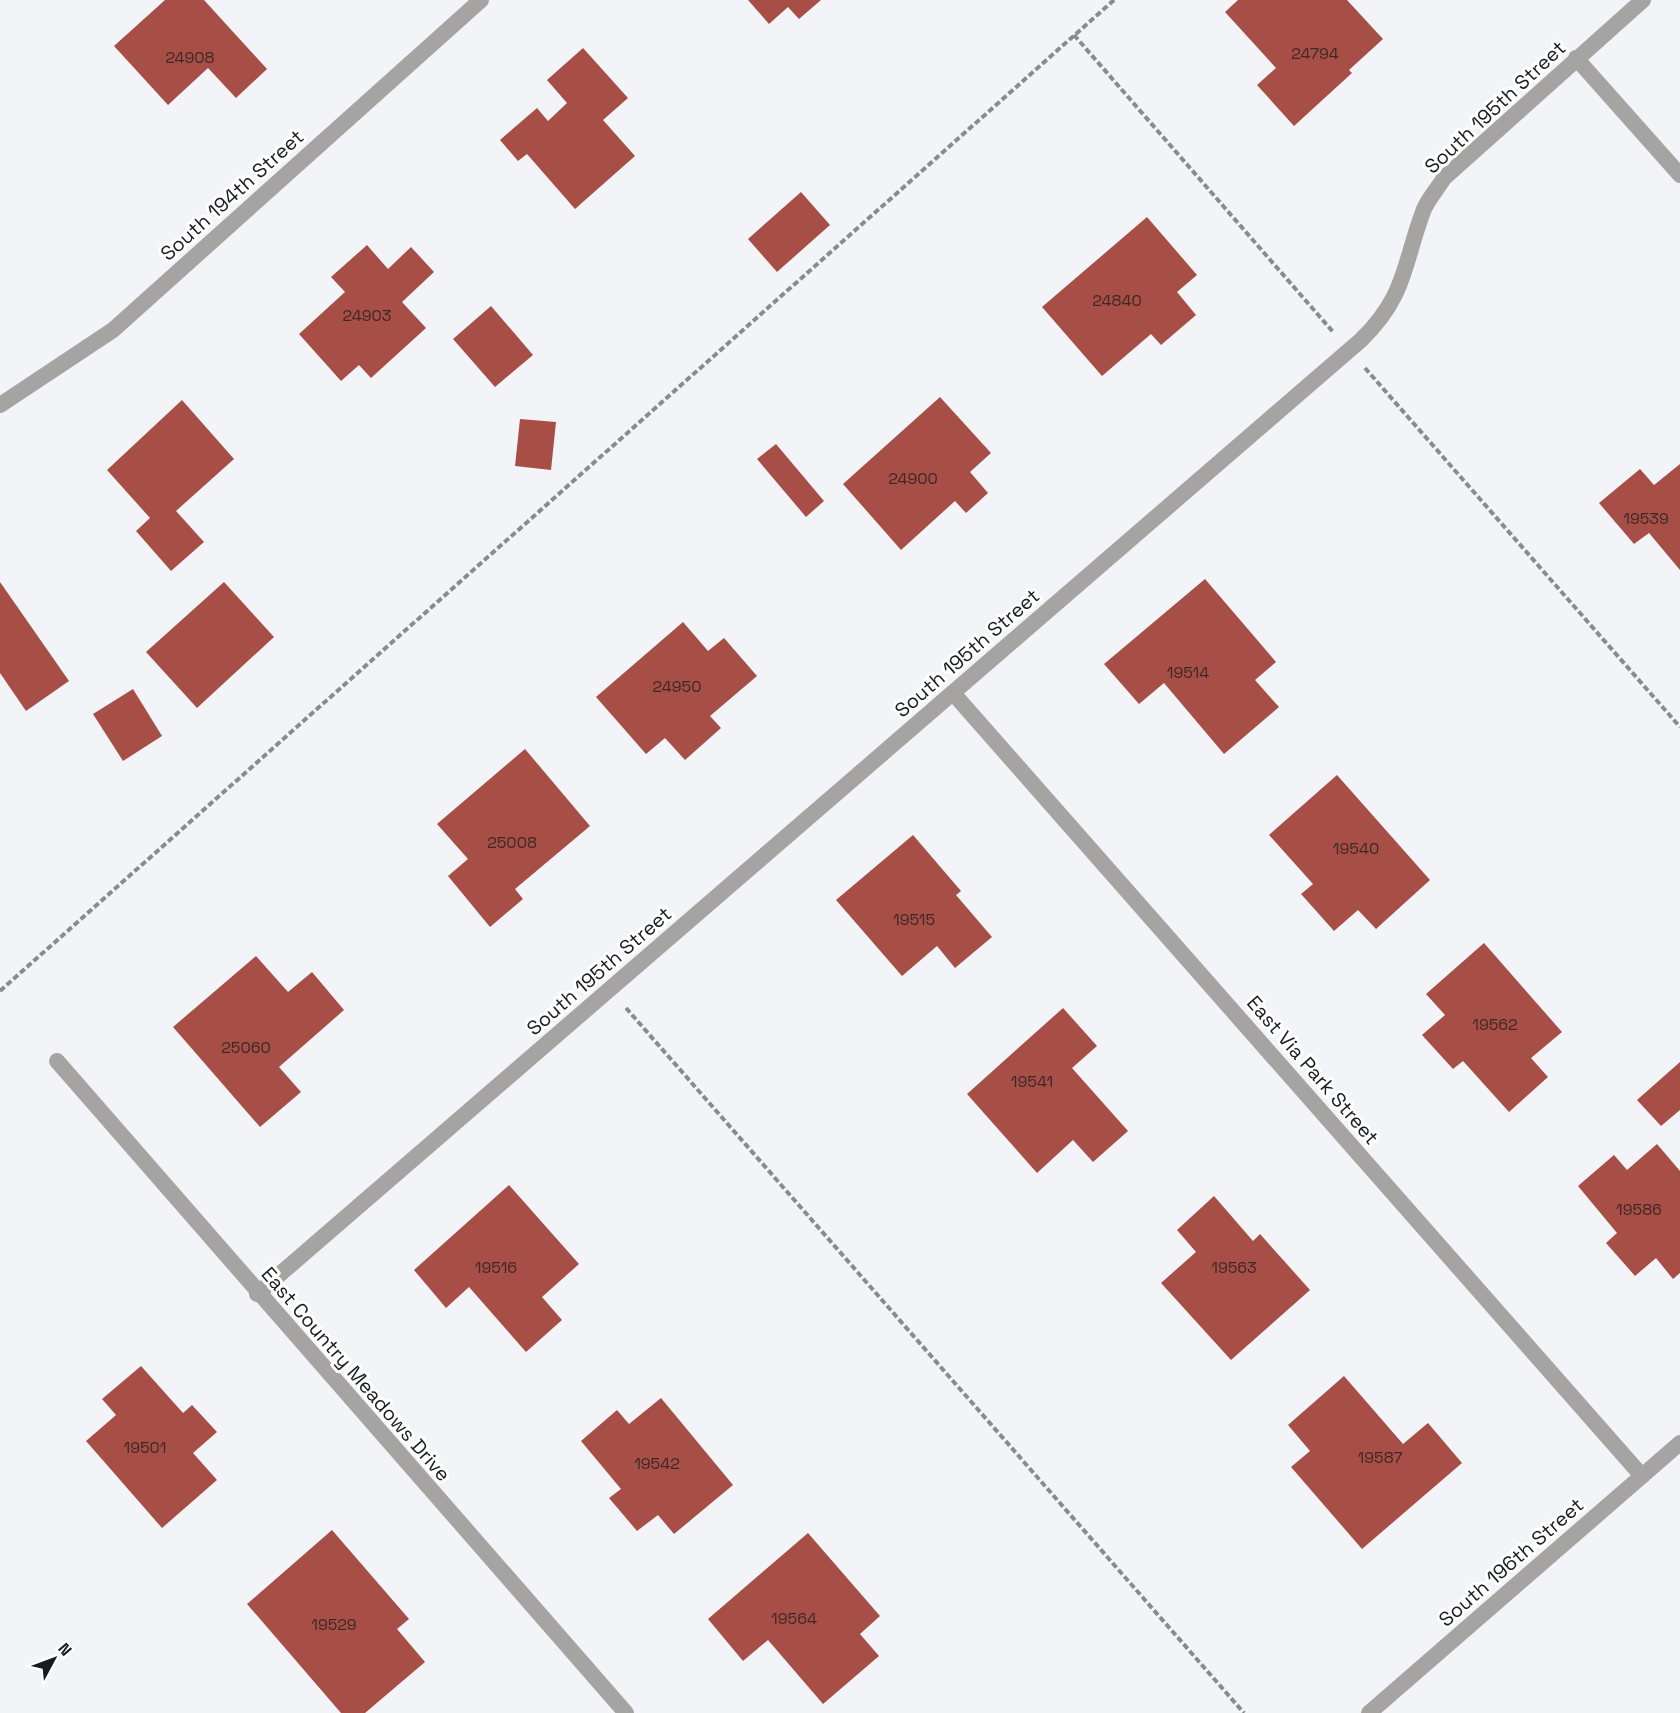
<svg xmlns="http://www.w3.org/2000/svg" width="1680" height="1713" viewBox="0 0 1680 1713" font-family="'Space Grotesk',sans-serif">
<style>
.building{fill:#a74f47}
.lines{fill:none;stroke-linecap:round;stroke-linejoin:round}
.path{stroke:#8a8b8e;stroke-width:4;stroke-dasharray:6 3;stroke-linecap:butt}
.minor{stroke:#a6a3a3;stroke-width:16}
.labels{text-anchor:middle;stroke-width:6;stroke-linejoin:round;paint-order:stroke}
.number-label{font-size:16px;fill:#3d2827}
.street-label{font-size:20px;fill:#1a1b1c;stroke:#fff}
</style>
<rect width="100%" height="100%" fill="#f3f4f8"/>
<g class="building">
<path d="M165 0H204L267 69 236 98 208 68 168 105 114 46Z"/>
<path d="M748 0H821L799 19 788 7 769 24Z"/>
<path d="M1238 0H1347L1383 39 1349 70 1352 73 1294 126 1257 85 1276 68 1225 12Z"/>
<path d="M583 48 628 98 603 120 635 156 575 209 527 154 518 161 500 140 537 108 548 121 567 103 547 80Z"/>
<path d="M801 192 830 225 777 272 748 239Z"/>
<path d="M1147 217 1197 275 1177 292 1196 315 1161 345 1151 334 1102 376 1042 307Z"/>
<path d="M367 245 388 269 411 247 434 272 402 302 426 328 371 378 359 365 341 381 299 334 345 292 331 277Z"/>
<path d="M491 306 533 355 495 387 453 339Z"/>
<path d="M940 397 991 453 970 472 988 493 966 513 955 501 901 550 843 484Z"/>
<path d="M182 400 234 459 176 511 204 542 171 571 136 531 150 518 107 470Z"/>
<path d="M520 419 556 422 551 470 515 466Z"/>
<path d="M776 444 824 501 806 517 757 459Z"/>
<path d="M1680 464V570L1649 533 1634 544 1599 503 1640 469 1654 485Z"/>
<path d="M1205 579 1276 662 1255 680 1279 707 1224 754 1164 683 1139 704 1104 664Z"/>
<path d="M0 582 69 681 26 711 0 673Z"/>
<path d="M224 582 274 637 197 708 146 652Z"/>
<path d="M683 622 708 651 724 638 757 676 710 716 721 728 685 760 665 738 646 754 596 697Z"/>
<path d="M133 689 162 736 123 761 93 714Z"/>
<path d="M525 749 590 826 515 889 523 899 490 927 448 876 468 859 437 824Z"/>
<path d="M1337 775 1430 880 1376 929 1358 910 1334 931 1301 894 1313 884 1269 835Z"/>
<path d="M913 835 961 891 956 895 992 937 955 968 937 946 902 976 836 900Z"/>
<path d="M1484 943 1562 1032 1531 1058 1548 1077 1509 1112 1463 1061 1453 1069 1422 1035 1445 1015 1426 994Z"/>
<path d="M256 956 288 992 312 972 344 1010 279 1067 301 1092 260 1127 173 1027Z"/>
<path d="M1063 1008 1097 1046 1072 1068 1128 1131 1093 1162 1073 1140 1037 1173 967 1094Z"/>
<path d="M1680 1062V1110L1661 1126 1637 1100Z"/>
<path d="M1657 1144 1680 1171V1273L1673 1279 1656 1258 1635 1276 1606 1243 1617 1233 1578 1186 1614 1155 1627 1170Z"/>
<path d="M509 1185 579 1264 542 1297 562 1320 526 1352 469 1287 446 1308 414 1270Z"/>
<path d="M1214 1196 1253 1241 1260 1234 1310 1290 1231 1360 1161 1283 1196 1252 1177 1230Z"/>
<path d="M141 1366 183 1413 192 1405 217 1432 193 1453 217 1480 162 1528 86 1441 116 1415 102 1399Z"/>
<path d="M1344 1376 1403 1444 1428 1423 1462 1463 1362 1549 1291 1467 1310 1451 1288 1425Z"/>
<path d="M661 1398 733 1485 674 1534 658 1515 637 1531 609 1498 621 1489 581 1441 617 1410 629 1424Z"/>
<path d="M332 1530 409 1619 397 1629 425 1662 365 1713H341L247 1604Z"/>
<path d="M808 1533 880 1616 860 1634 879 1656 823 1704 768 1640 743 1661 708 1619Z"/>
</g>
<g class="lines">
<g class="path">
<path d="M1074 35 1334 333"/>
<path d="M1365 368 1680 727"/>
<path d="M0 991 1114 0"/>
<path d="M626 1008 1244 1713"/>
</g>
<g class="minor">
<path d="M1576 58 1680 175"/>
<path d="M0 405 113 330 481 0"/>
<path d="M953 693 1642 1476"/>
<path d="M57 1061 626 1713"/>
<path d="M257 1294 1361 340C1407 295 1403 264 1424 209 1429 198 1438 188 1444 178L1643 0"/>
<path d="M1369 1713 1680 1443"/>
</g>
</g>
<g class="labels">
<g class="number-label">
<text x="1315" y="59">24794</text>
<text x="190" y="63">24908</text>
<text x="1117" y="306">24840</text>
<text x="367" y="321">24903</text>
<text x="913" y="484">24900</text>
<text x="1646" y="524">19539</text>
<text x="1188" y="678">19514</text>
<text x="677" y="692">24950</text>
<text x="512" y="848">25008</text>
<text x="1356" y="854">19540</text>
<text x="914" y="925">19515</text>
<text x="1495" y="1030">19562</text>
<text x="246" y="1053">25060</text>
<text x="1032" y="1087">19541</text>
<text x="1639" y="1215">19586</text>
<text x="496" y="1273">19516</text>
<text x="1234" y="1273">19563</text>
<text x="145" y="1453">19501</text>
<text x="1380" y="1463">19587</text>
<text x="657" y="1469">19542</text>
<text x="794" y="1624">19564</text>
<text x="334" y="1630">19529</text>
</g>
<g class="street-label">
<text transform="translate(1495 107) rotate(-43)" y="7">South 195th Street</text>
<text transform="translate(232 195) rotate(-42)" y="7">South 194th Street</text>
<text transform="translate(967 653) rotate(-41)" y="7">South 195th Street</text>
<text transform="translate(599 971) rotate(-41)" y="7">South 195th Street</text>
<text transform="translate(1313 1070) rotate(49)" y="7">East Via Park Street</text>
<text transform="translate(356 1374) rotate(49)" y="7">East Country Meadows Drive</text>
<text transform="translate(1511 1562) rotate(-41)" y="7">South 196th Street</text>
</g>
</g>
<g transform="translate(54 1659) rotate(49)" stroke="#ffffff" stroke-width="4.5" paint-order="stroke">
<path d="M0-4.5L10 22L0 15L-10 22Z" fill="#1a1b1c"/>
<text y="-9" font-size="16" font-weight="bold" text-anchor="middle" fill="#1a1b1c">N</text>
</g>
</svg>
